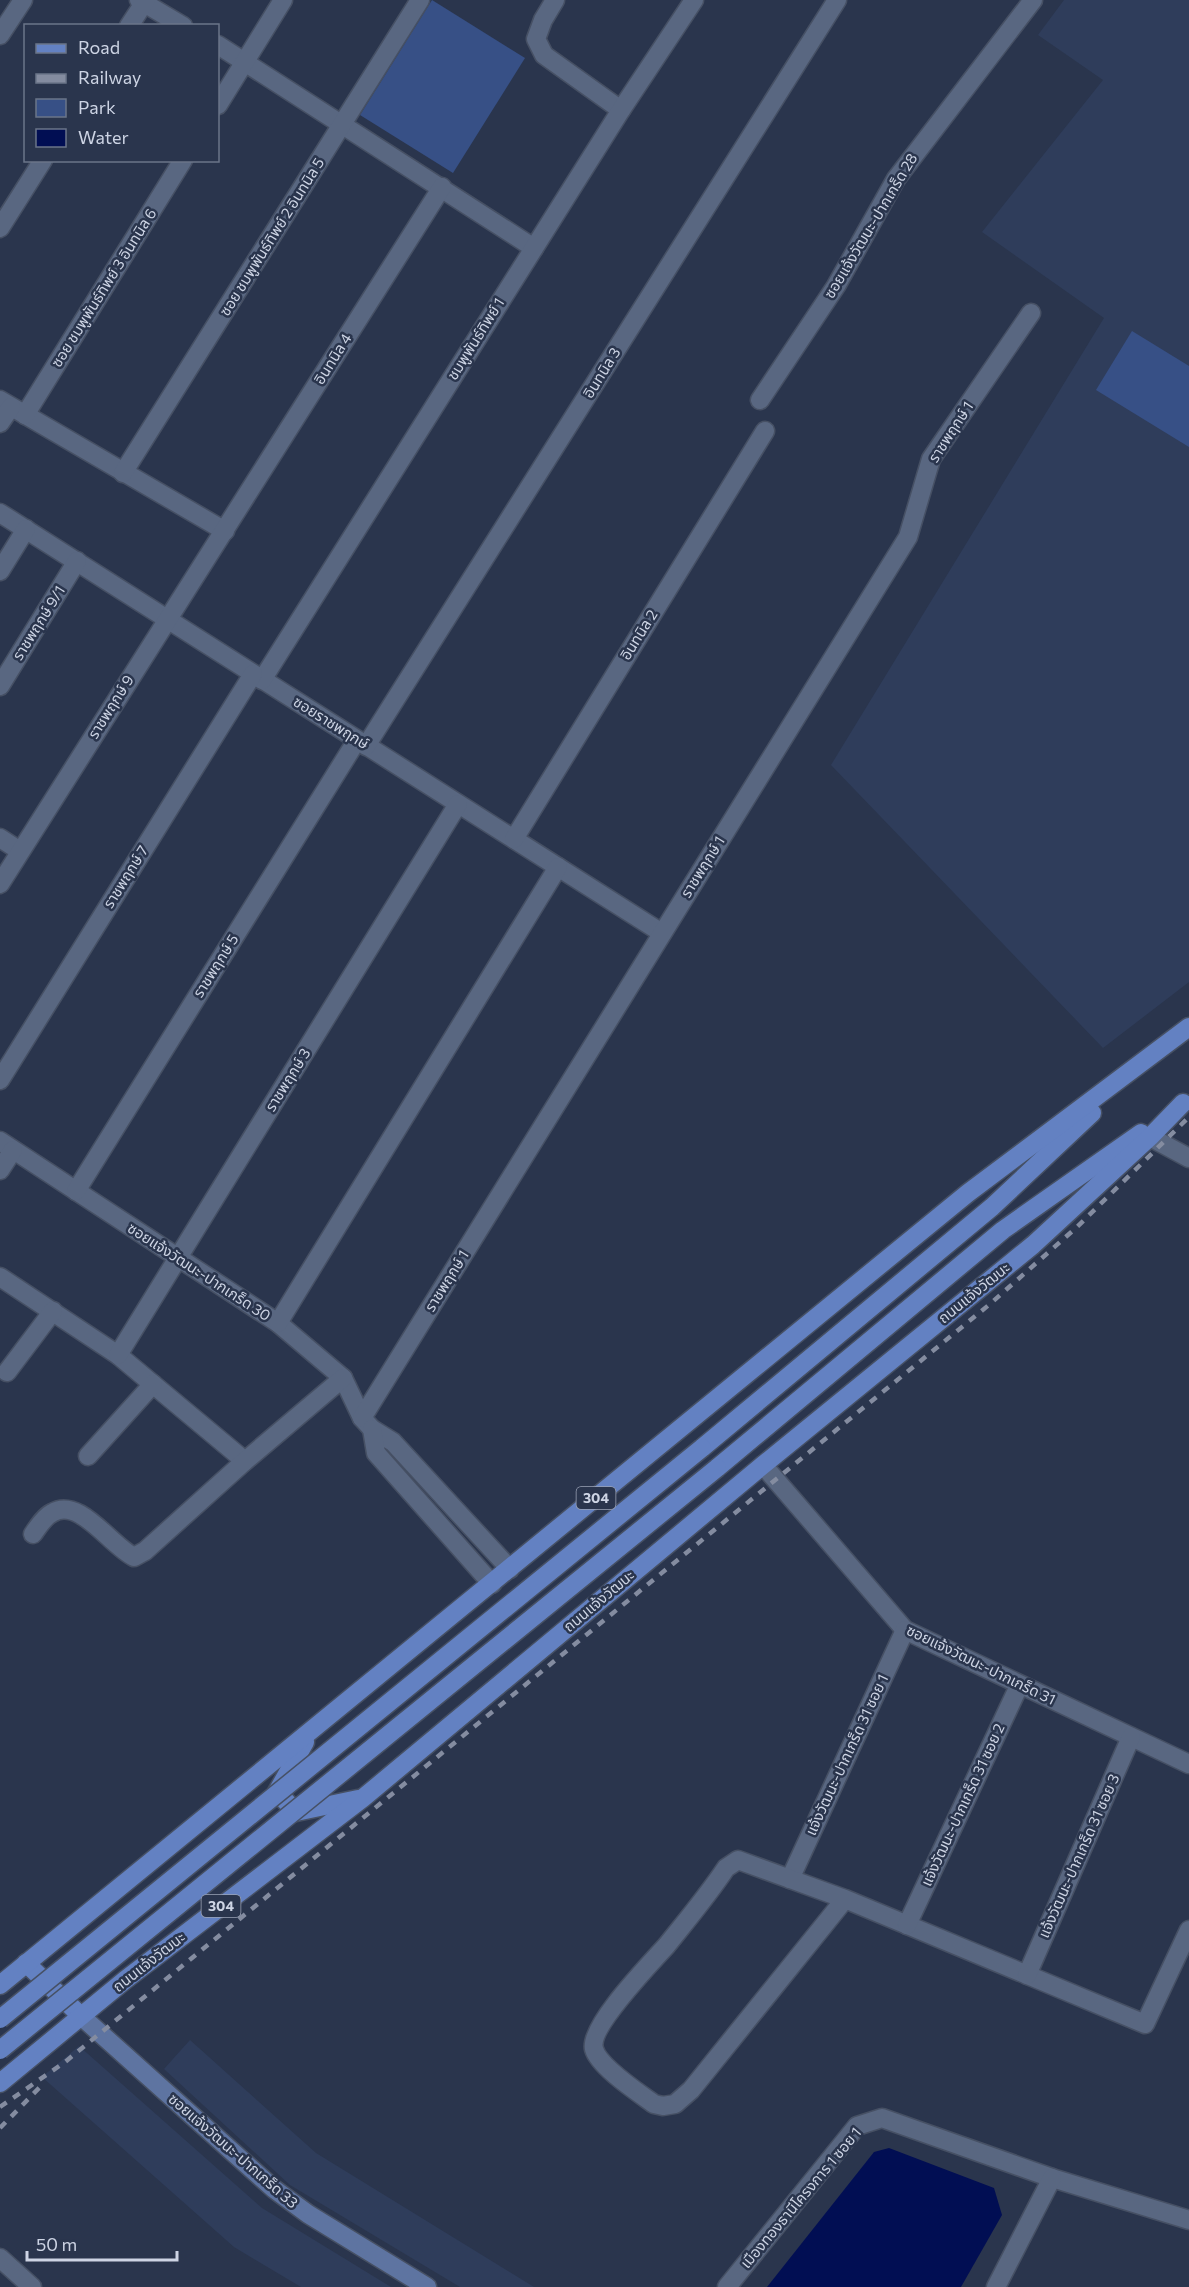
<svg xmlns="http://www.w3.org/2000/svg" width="1189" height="2287" viewBox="0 0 1189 2287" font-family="Commissioner,'Noto Sans Thai',sans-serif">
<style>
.built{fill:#2f3d5b}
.green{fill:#375086}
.water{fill:#010e53}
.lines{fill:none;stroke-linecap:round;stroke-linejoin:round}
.street-casing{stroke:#465064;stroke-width:21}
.secondary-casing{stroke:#465064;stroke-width:21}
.primary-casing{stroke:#465064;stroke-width:21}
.street{stroke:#596781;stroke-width:18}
.secondary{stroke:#5e74a1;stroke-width:18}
.primary{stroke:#6381c2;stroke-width:18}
.rail{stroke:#848ca0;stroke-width:4.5;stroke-dasharray:8 8;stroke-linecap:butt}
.primary-bridge-casing{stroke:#465064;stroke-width:21;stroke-linecap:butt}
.primary-bridge{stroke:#6381c2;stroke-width:18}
.labels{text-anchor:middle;stroke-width:5;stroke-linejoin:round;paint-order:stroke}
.shield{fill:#2a354d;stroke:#9ca4b7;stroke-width:1.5}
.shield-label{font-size:14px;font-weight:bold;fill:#cdd4e4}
.street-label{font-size:15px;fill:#cdd4e4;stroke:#2a354d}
</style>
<rect width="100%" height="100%" fill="#2a354d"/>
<g class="built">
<path d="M1064 0H1189V982L1103 1048 831 765 1104 318 982 232 1103 80 1038 35Z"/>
<path d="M190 2040 316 2153 534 2287H460L290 2185 164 2069Z"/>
<path d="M79 2046 262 2208 391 2287H301L234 2247 42 2077Z"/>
</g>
<g class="green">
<path d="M432 0 525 58 453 173 360 115Z"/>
<path d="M1132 331 1189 366V447L1096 390Z"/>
</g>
<path class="water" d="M889 2148 994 2188 1002 2215 961 2287H767L874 2152Z"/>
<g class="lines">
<g class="street-casing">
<g id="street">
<path d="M139 0 183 26"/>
<path d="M555 0 543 20 536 39 544 55 621 110"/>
<path d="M129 26 146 0"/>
<path d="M0 35 23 0"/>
<path d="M218 45 534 248"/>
<path d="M218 105 283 0"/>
<path d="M0 228 43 160"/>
<path d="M0 400 225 531"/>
<path d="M760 400 836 286 896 179 1033 0"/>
<path d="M25 415 183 160"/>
<path d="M0 423 11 407"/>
<path d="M123 473 420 0"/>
<path d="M0 513 662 933"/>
<path d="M0 571 26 529"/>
<path d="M262 680 621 110 694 0"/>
<path d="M0 686 77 561"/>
<path d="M366 746 837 0"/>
<path d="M0 838 20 851"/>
<path d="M514 839 765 431"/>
<path d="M0 884 442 187"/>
<path d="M0 1080 253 674"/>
<path d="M1150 1137 1189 1158"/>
<path d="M0 1141 278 1323 343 1378 362 1418 372 1429 393 1442 510 1569"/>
<path d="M0 1170 13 1150"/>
<path d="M76 1191 357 740"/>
<path d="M0 1277 118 1355 245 1461"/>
<path d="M278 1323 558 867"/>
<path d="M118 1355 458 804"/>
<path d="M7 1372 53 1311"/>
<path d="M362 1418 908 537 931 459 1031 313"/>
<path d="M372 1429 376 1453 492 1584"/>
<path d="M88 1456 153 1384"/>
<path d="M763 1465 905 1630 1189 1764"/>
<path d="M33 1534C38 1527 44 1517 52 1513 79 1496 110 1545 134 1557L145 1551 245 1461 343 1378"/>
<path d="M790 1879 905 1630"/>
<path d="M845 1899 691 2090 675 2104 663 2106 654 2104C639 2093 599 2067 594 2049 588 2027 652 1962 667 1945 687 1920 708 1895 726 1868L738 1860 845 1899 1145 2024 1189 1930"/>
<path d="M907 1925 1019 1686"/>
<path d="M1027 1975 1131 1737"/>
<path d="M0 2258 32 2287"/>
<path d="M727 2287 857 2126 882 2118 1052 2178 1189 2220"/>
<path d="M996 2287 1052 2178"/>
</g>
</g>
<g class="secondary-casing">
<path id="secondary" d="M81 2016 274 2189 308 2214 427 2287"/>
</g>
<g class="primary-casing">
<g id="primary">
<path d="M702 1448 992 1207 1092 1113"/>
<path d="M717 1468 1003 1230 1141 1133"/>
<path d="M305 1742 277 1792 296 1812 358 1799"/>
<path d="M26 1963 81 2016"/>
<path d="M0 1985 968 1193 1189 1027"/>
<path d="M0 2083 125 1980 363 1798 763 1465 1033 1245 1150 1137 1183 1103"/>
</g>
</g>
<use href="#street" class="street"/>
<use href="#secondary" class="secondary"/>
<use href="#primary" class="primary"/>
<g class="rail">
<path d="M0 2107 65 2062 990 1304 1077 1227 1189 1117"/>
<path d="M0 2128 42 2085"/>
</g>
<g class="primary-bridge-casing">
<g id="primary-bridge">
<path d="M0 2019 702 1448"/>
<path d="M0 2050 717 1468"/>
</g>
</g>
<use href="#primary-bridge" class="primary-bridge"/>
</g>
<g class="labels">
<g class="shield">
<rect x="576.5" y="1487" width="39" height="22" rx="4.5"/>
<rect x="201.5" y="1895" width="39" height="22" rx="4.5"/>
</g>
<g class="shield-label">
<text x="596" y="1503">304</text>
<text x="221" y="1911">304</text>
</g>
<g class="street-label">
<text transform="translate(871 226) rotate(-59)" y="5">ซอยแจ้งวัฒนะ-ปากเกร็ด 28</text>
<text transform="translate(272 237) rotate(-58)" y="5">ซอย ชมพูพันธ์ทิพย์ 2 อินทนิล 5</text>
<text transform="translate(104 288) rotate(-58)" y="5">ซอย ชมพูพันธ์ทิพย์ 3 อินทนิล 6</text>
<text transform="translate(476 339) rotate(-58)" y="5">ชมพูพันธ์ทิพย์ 1</text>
<text transform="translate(333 359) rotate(-58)" y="5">อินทนิล 4</text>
<text transform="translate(602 373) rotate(-58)" y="5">อินทนิล 3</text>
<text transform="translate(951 432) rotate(-57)" y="5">ราชพฤกษ์ 1</text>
<text transform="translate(39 623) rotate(-58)" y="5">ราชพฤกษ์ 9/1</text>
<text transform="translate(639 635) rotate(-58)" y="5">อินทนิล 2</text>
<text transform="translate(111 707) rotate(-58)" y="5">ราชพฤกษ์ 9</text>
<text transform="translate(331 723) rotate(32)" y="5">ซอยราชพฤกษ์</text>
<text transform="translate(703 867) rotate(-58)" y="5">ราชพฤกษ์ 1</text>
<text transform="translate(126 877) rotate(-58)" y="5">ราชพฤกษ์ 7</text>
<text transform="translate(216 966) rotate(-58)" y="5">ราชพฤกษ์ 5</text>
<text transform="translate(288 1080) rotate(-58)" y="5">ราชพฤกษ์ 3</text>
<text transform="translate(199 1272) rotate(33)" y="5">ซอยแจ้งวัฒนะ-ปากเกร็ด 30</text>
<text transform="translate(447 1281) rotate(-58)" y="5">ราชพฤกษ์ 1</text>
<text transform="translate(974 1293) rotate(-39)" y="5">ถนนแจ้งวัฒนะ</text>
<text transform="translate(599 1601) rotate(-40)" y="5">ถนนแจ้งวัฒนะ</text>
<text transform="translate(981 1665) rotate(26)" y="5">ซอยแจ้งวัฒนะ-ปากเกร็ด 31</text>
<text transform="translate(847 1755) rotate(-65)" y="5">แจ้งวัฒนะ-ปากเกร็ด 31 ซอย 1</text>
<text transform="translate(963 1805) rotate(-65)" y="5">แจ้งวัฒนะ-ปากเกร็ด 31 ซอย 2</text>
<text transform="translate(1079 1856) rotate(-66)" y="5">แจ้งวัฒนะ-ปากเกร็ด 31 ซอย 3</text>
<text transform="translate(149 1962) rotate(-38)" y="5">ถนนแจ้งวัฒนะ</text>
<text transform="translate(233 2151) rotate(41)" y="5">ซอยแจ้งวัฒนะ-ปากเกร็ด 33</text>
<text transform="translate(801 2198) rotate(-50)" y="5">เมืองทองธานีโครงการ 1 ซอย 1</text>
</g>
</g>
<rect x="24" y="24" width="195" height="138" fill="#2a354d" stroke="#6b7589" stroke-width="1.5"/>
<rect x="36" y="44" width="30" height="9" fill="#6381c2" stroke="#6b7589" stroke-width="1.5"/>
<text x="78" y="54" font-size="18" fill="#cdd4e4">Road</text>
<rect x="36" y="74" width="30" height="9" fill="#848ca0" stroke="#6b7589" stroke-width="1.5"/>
<text x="78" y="84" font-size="18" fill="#cdd4e4">Railway</text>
<rect x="36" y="99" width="30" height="18" fill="#375086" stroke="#6b7589" stroke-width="1.5"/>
<text x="78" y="114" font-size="18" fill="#cdd4e4">Park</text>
<rect x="36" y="129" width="30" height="18" fill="#010e53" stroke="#6b7589" stroke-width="1.5"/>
<text x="78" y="144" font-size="18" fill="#cdd4e4">Water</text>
<path d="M27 2251v9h150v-9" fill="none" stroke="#cdd4e4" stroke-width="3"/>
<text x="36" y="2251" font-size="18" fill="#cdd4e4" stroke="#2a354d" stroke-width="4.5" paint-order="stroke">50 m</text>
</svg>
